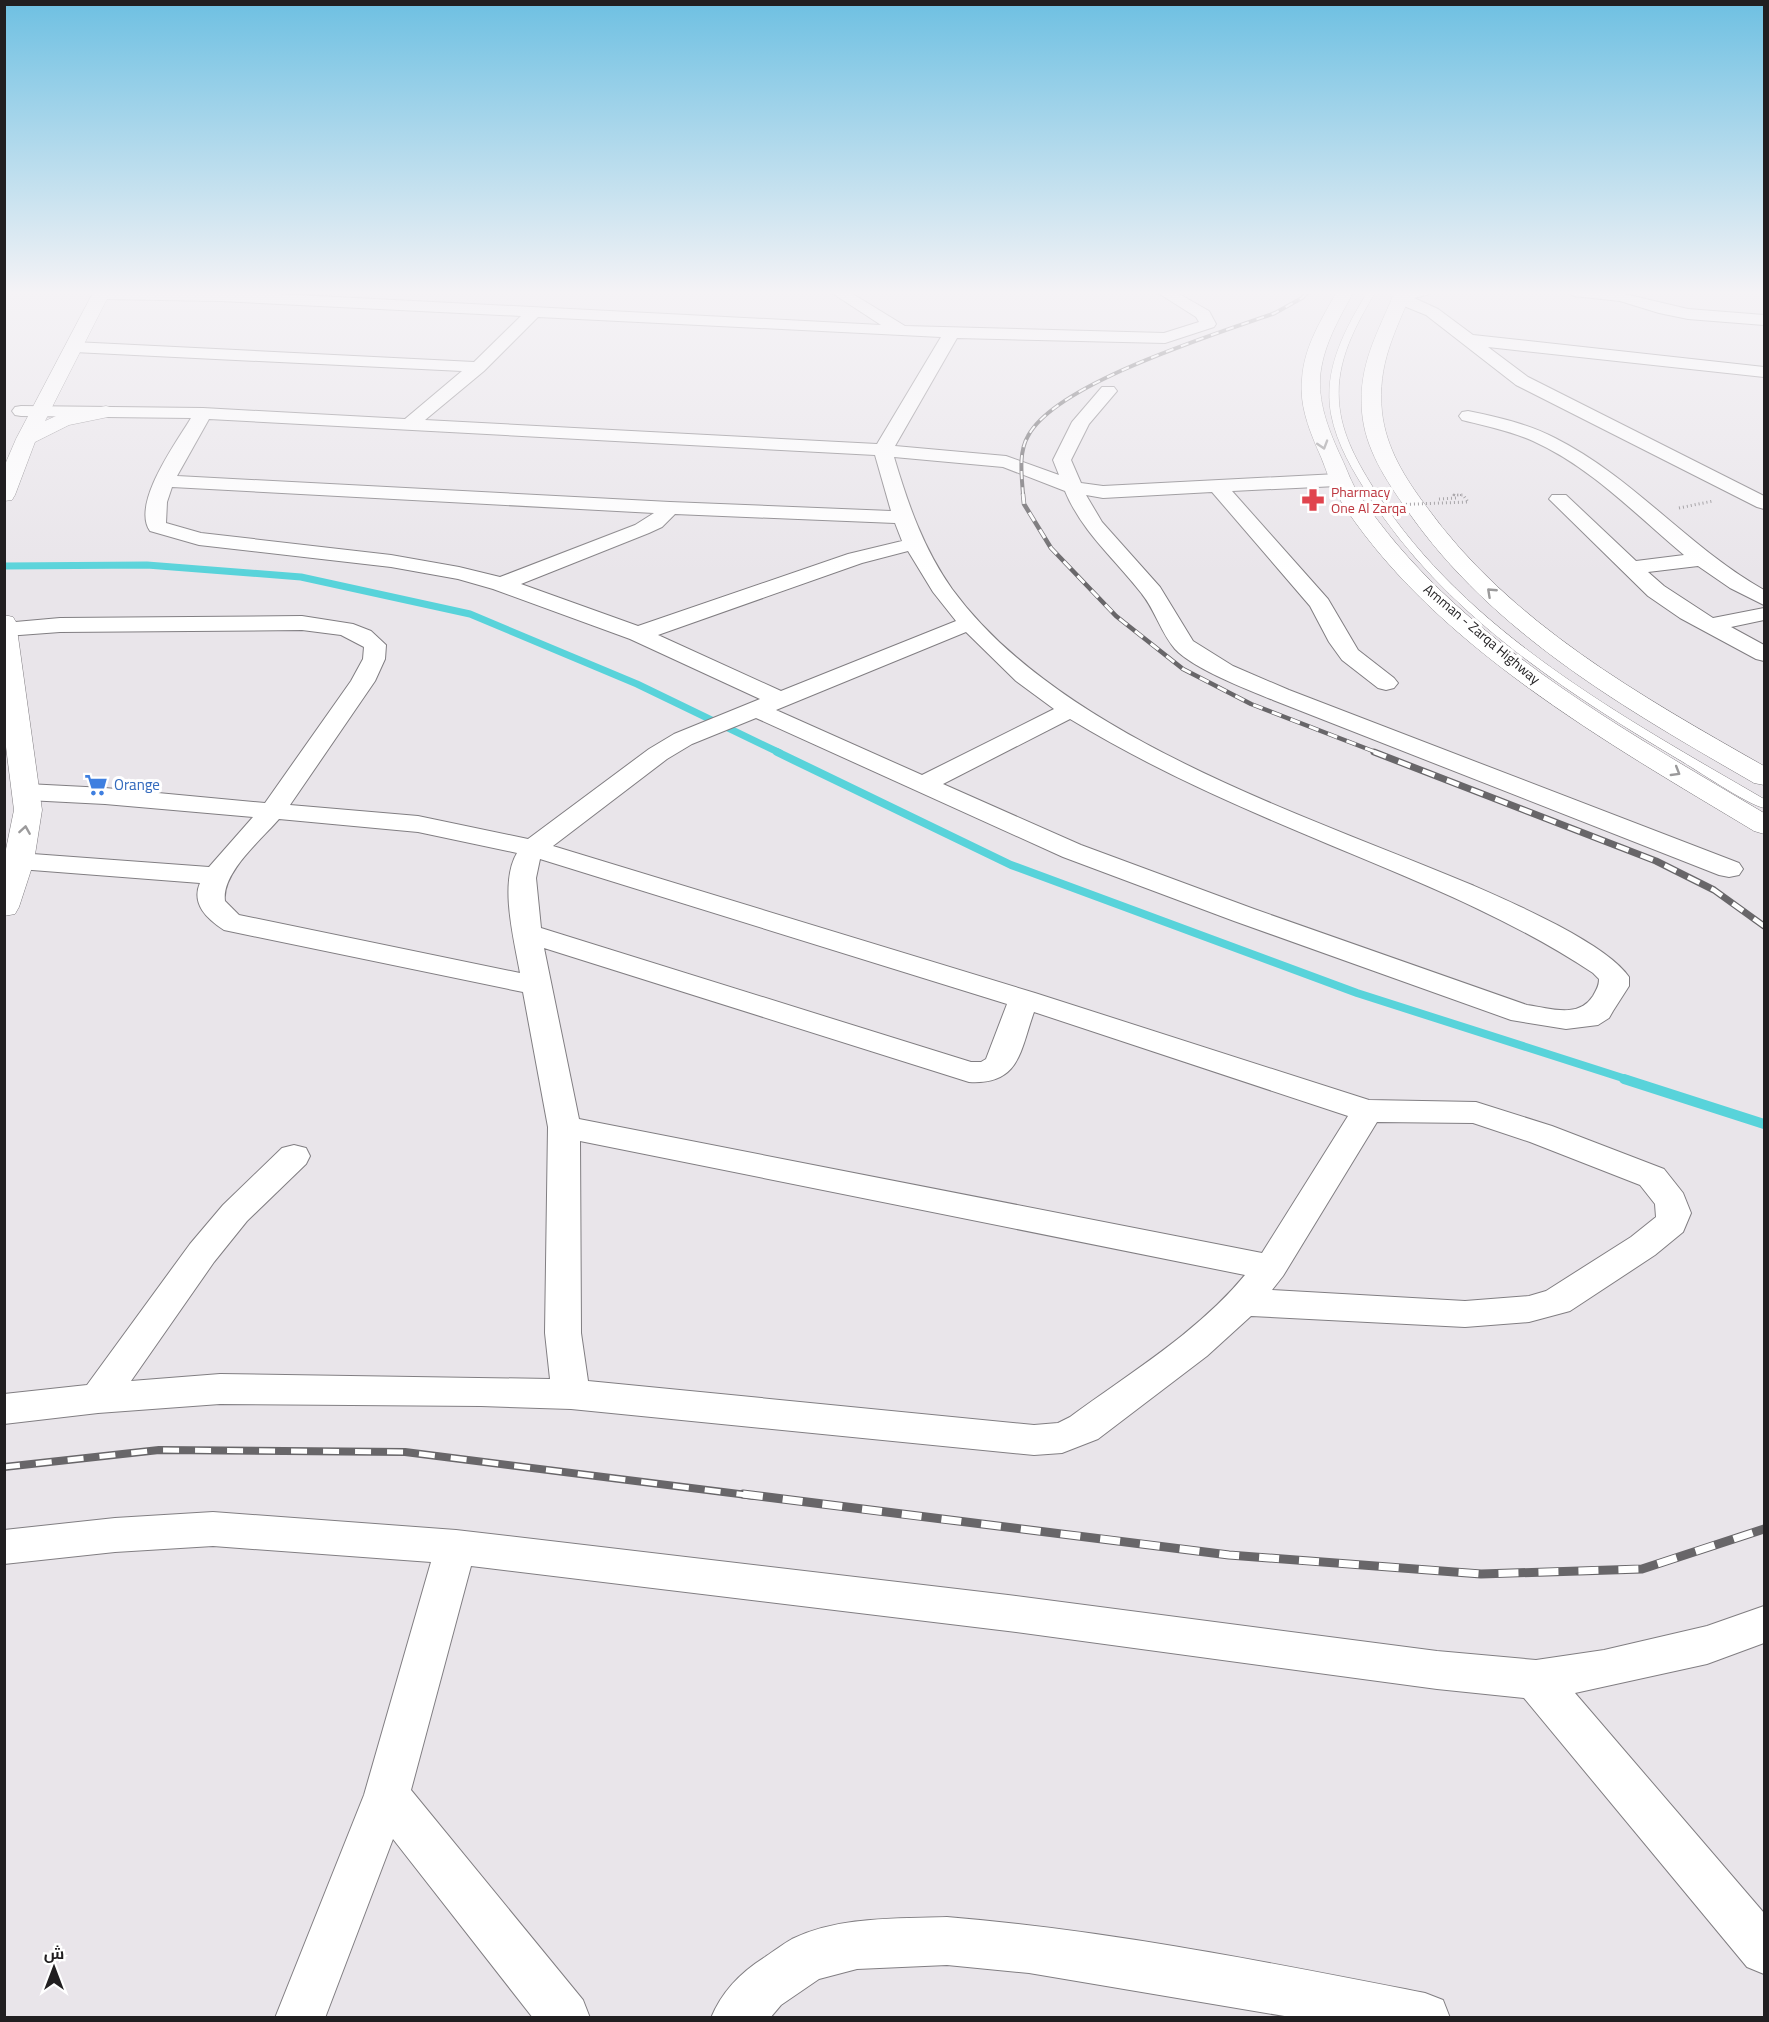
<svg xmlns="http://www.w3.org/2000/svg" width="1769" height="2022" viewBox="0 0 1769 2022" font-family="Georgia,Cairo,serif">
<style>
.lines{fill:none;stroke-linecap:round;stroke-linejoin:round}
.stream-far2{stroke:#58d3da;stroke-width:7}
.stream-far1{stroke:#58d3da;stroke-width:8}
.stream{stroke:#58d3da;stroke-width:10}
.service-casing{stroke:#817e82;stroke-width:1}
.minor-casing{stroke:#817e82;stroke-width:2}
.secondary-casing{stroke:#817e82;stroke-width:1}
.trunk-casing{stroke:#817e82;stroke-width:1}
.path-far1{stroke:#8e8b8f;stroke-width:2;stroke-dasharray:1 2;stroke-linecap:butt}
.path{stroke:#8e8b8f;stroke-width:3;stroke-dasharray:1 3;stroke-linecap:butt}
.service{fill:#fff;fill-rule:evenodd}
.minor{fill:#fff;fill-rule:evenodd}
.secondary{fill:#fff;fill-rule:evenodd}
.trunk{fill:#fff;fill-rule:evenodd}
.rail-far4-casing{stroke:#686669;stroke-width:4}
.rail-far3-casing{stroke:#686669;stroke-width:4.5}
.rail-far2-casing{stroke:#686669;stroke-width:7}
.rail-far1-casing{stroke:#686669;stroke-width:8}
.rail-casing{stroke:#686669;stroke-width:9}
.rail-far4{stroke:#fff;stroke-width:2;stroke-dasharray:8;stroke-linecap:butt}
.rail-far3{stroke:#fff;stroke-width:3;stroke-dasharray:10;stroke-linecap:butt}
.rail-far2{stroke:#fff;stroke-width:4.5;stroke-dasharray:13;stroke-linecap:butt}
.rail-far1{stroke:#fff;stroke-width:5;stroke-dasharray:16;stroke-linecap:butt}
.rail{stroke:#fff;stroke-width:7;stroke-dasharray:20;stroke-linecap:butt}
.path-bridge{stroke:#8e8b8f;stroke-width:3;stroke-dasharray:1 3;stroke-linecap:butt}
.oneway{stroke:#9b9a9b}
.labels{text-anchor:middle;stroke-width:6;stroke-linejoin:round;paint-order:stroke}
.far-health-label{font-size:14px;fill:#be3a42;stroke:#fff;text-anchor:start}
.far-street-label{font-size:14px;fill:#211f21;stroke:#fff}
.shop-label{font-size:15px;fill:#366cbe;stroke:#fff;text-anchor:start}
</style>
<rect width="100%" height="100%" fill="#e9e5ea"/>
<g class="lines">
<path class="stream-far2" d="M4 566 147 565 301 577 470 614 637 684 780 753"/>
<path class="stream-far1" d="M777 752 1011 865 1357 993 1629 1080"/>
<path class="stream" d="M1624 1079 1764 1124"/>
<g class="service-casing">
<path id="service" d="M1368 291H1376C1356 325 1336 360 1339 401 1341 435 1359 465 1376 492 1467 633 1623 717 1764 799V808C1746 804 1697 770 1678 759 1562 690 1443 612 1369 496 1353 471 1337 445 1331 414 1323 369 1345 329 1368 291Z"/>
</g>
<g class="minor-casing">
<g id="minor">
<path d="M96 291H221L881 325 829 291H848L905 326 1164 333 1199 322 1196 317 1155 291H1174L1209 311 1216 324 1214 327 1165 343 957 338 895 446 1006 456 1059 475 1053 460 1072 422 1102 387H1114L1117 391 1089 424 1071 460 1081 483 1103 486 1337 474 1344 476 1347 480 1344 484 1337 486 1232 491 1328 599 1358 650 1394 678 1398 683 1394 688 1386 690 1378 688 1342 660 1329 642 1310 606 1212 492 1103 498 1086 495 1102 522 1160 587 1193 641 1233 666 1289 690 1739 863 1743 869 1739 875 1729 877 1719 875 1273 700C1246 689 1194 669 1175 649 1161 633 1155 610 1142 594 1115 559 1082 532 1065 491L1003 467 894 457C908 504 923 548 952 589 1061 738 1306 815 1472 885 1511 902 1606 943 1629 977V986L1613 1011 1609 1018 1598 1025 1566 1029 1511 1020 1234 921 1063 857 756 718 692 744 667 759 553 846 1035 993 1369 1100 1476 1102 1552 1126 1664 1169 1683 1193 1691 1213 1683 1232 1655 1255 1570 1311 1529 1322 1465 1327 1251 1316 1207 1356 1098 1439 1062 1453 1034 1455 571 1409 481 1406 220 1404 98 1413 4 1424V1394L87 1385 190 1244 223 1205 282 1148 294 1145 306 1148 310 1156 306 1164 247 1221 214 1262 131 1381 220 1374 550 1379 545 1333 548 1127 523 992 224 930C207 919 191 904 200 883L19 869 9 867 6 861 9 855 19 853 209 867 253 817 105 804 27 800 18 797 14 792 18 787 27 784 105 788 265 803 351 681 363 659 364 647 341 635 302 630 60 632 6 636 4 623 60 618 302 616 353 624 371 631 386 645 385 659 375 681 290 805 418 816 528 839 649 749 674 734 760 699 630 639 493 589 458 579 391 567 199 545 150 531C131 504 176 443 191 418L21 416 15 415 12 411 15 407 21 406 203 408 405 419 462 371 74 352 66 347 74 342 474 362 521 316 221 301 102 299 97 297 94 294ZM538 317 941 337 877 444 425 420 484 371ZM209 419 875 455 891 511 670 502 177 476ZM172 487 654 513 635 525 500 577 459 567 391 555 201 533 166 523 167 502ZM675 514 895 523 902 541 848 554 638 626 521 584 649 533 662 527ZM908 551 933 592 956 621 781 691 658 635 862 563ZM966 632 1016 681 1054 709 922 775 776 710ZM1070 719C1152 769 1239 807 1328 844 1419 882 1510 918 1593 973L1599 979C1599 987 1596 990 1593 996 1578 1019 1550 1008 1527 1005L1254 909 1081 845 943 784ZM279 819 418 832 517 853C499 883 514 939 520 973L239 915 225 901C221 873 262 839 279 819ZM540 859 1007 1004 986 1059 981 1062H971L541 928 536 878ZM544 948 969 1082C1020 1085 1020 1051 1034 1012L1348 1116 1262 1253 579 1119ZM1377 1122 1473 1123 1530 1142 1640 1185 1655 1204 1656 1217 1631 1237 1546 1291 1529 1296 1465 1301 1272 1290 1283 1276ZM580 1141 1245 1275C1198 1332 1130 1373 1070 1417L1058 1423 1034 1425 588 1381 581 1333Z"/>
<path d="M1400 291H1433L1430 294 1414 298 1438 309 1473 335 1764 367V377L1488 347 1528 377 1764 496V509L1757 507 1516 385 1426 315 1404 306 1395 295Z"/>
<path d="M1566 291H1612L1688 309 1764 315V325L1688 319 1659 313 1620 301 1574 296Z"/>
<path d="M1468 411C1498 417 1528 424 1555 438 1633 477 1689 548 1764 590V605L1730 588 1698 566 1648 572 1664 586 1713 618 1764 608V620L1731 627 1764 645V661L1756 659 1680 618 1648 596 1549 499 1552 495H1566L1636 561 1684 555C1636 515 1591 467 1533 441 1510 431 1486 426 1462 420L1459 416 1462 412Z"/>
<path d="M213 1512 456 1530 1008 1595 1437 1651 1536 1660 1604 1650 1707 1626 1764 1606V1643L1707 1664 1575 1693 1764 1913V1974L1747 1967 1524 1698 1437 1689 1008 1631 471 1566 411 1790 583 2000 590 2018H533L393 1839 325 2018H275L364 1795 431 1562 213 1546 115 1552 4 1564V1530L115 1518Z"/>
<path d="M947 1917C1108 1930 1267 1962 1425 1993L1443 2000 1450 2018H1296L1029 1973 947 1965 857 1969 819 1979 781 2005 770 2018H711C722 1991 741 1972 765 1957 774 1951 783 1944 792 1939 839 1916 896 1919 947 1917Z"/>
</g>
</g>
<g class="secondary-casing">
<g id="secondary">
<path d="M94 291H111L45 421 56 416 106 406 113 408 116 412 113 416 69 425 35 442 15 495 12 500 4 501V467L16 439Z"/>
<path d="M4 615 13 617 16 622 42 810 34 861 19 907 15 914 4 916V859L14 810 4 731Z"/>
</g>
</g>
<g class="trunk-casing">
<g id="trunk">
<path d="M1337 291H1354C1339 319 1322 347 1320 379 1319 407 1330 433 1341 457 1347 469 1351 483 1359 494 1453 636 1621 728 1764 813V834L1754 831C1608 743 1429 643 1337 495 1330 483 1326 469 1321 457 1310 432 1299 406 1302 379 1304 346 1322 319 1337 291Z"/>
<path d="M1395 291H1412C1395 333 1377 364 1382 412 1386 448 1405 478 1426 506 1510 623 1641 696 1764 766V785L1754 783C1626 709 1493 634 1407 510 1386 480 1365 449 1362 412 1358 364 1378 333 1395 291Z"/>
</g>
</g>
<path class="path-far1" d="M1454 495H1463"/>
<g class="path">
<path d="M1439 499 1456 498 1454 495H1463L1468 502"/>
<path d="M1679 508 1713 501"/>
</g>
<use href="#service" class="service"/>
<use href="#minor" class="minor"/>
<use href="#secondary" class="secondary"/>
<use href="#trunk" class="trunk"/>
<g class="rail-far4-casing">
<path id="rail-far4" d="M1023 495C1022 477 1018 453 1028 436 1056 383 1216 334 1275 313L1302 298 1309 291"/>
</g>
<g class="rail-far3-casing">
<path id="rail-far3" d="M1023 494 1024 504 1051 548 1116 616 1183 669 1251 704 1378 753"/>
</g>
<g class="rail-far2-casing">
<path id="rail-far2" d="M1374 752 1656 861 1714 890 1764 926"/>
</g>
<g class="rail-far1-casing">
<path id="rail-far1" d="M4 1467 159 1450 405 1452 755 1496"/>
</g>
<g class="rail-casing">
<path id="rail" d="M743 1494 1229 1555 1481 1574 1642 1569 1764 1529"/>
</g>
<use href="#rail-far4" class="rail-far4"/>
<use href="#rail-far3" class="rail-far3"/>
<use href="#rail-far2" class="rail-far2"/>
<use href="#rail-far1" class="rail-far1"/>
<use href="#rail" class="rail"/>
<path class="path-bridge" d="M1338 507 1468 502"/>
</g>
<defs><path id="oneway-chevron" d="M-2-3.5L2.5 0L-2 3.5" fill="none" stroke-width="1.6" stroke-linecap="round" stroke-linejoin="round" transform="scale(1.5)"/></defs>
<g class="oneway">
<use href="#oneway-chevron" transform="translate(1323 445) rotate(73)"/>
<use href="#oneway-chevron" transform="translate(1491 592) rotate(-137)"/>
<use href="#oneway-chevron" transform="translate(1676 772) rotate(31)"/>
<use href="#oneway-chevron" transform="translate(25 830) rotate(-81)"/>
</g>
<linearGradient id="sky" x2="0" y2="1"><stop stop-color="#6ec0e2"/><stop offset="0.51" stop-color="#f5f3f6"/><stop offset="1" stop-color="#f5f3f6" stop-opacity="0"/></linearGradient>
<rect width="1769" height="574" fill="url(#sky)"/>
<defs>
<g id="pharmacy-bare" transform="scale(1.8)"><path d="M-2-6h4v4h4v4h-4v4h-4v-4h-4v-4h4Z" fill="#e0444e" stroke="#fff" stroke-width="2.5" paint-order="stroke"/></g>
<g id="supermarket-bare" transform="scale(1.8)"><path d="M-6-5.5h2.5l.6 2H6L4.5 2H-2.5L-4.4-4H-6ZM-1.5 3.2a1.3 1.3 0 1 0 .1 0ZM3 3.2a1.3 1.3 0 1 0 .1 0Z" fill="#3f7fe0" stroke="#fff" stroke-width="2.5" paint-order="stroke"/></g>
</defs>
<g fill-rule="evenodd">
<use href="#pharmacy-bare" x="1313" y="500"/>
<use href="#supermarket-bare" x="96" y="785"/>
</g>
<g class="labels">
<g class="far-health-label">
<text x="1331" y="497">Pharmacy<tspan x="1331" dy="16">One Al Zarqa</tspan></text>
</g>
<g class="far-street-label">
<text transform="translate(1482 634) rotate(40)" y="5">Amman - Zarqa Highway</text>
</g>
<g class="shop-label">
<text x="114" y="790">Orange</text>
</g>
</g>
<rect width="1769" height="2022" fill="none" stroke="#211f21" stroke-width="12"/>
<g transform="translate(54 1968)" stroke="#ffffff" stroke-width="4.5" paint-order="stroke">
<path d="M0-4.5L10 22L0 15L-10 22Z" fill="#211f21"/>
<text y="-9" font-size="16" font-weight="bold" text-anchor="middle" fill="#211f21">ش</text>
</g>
</svg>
